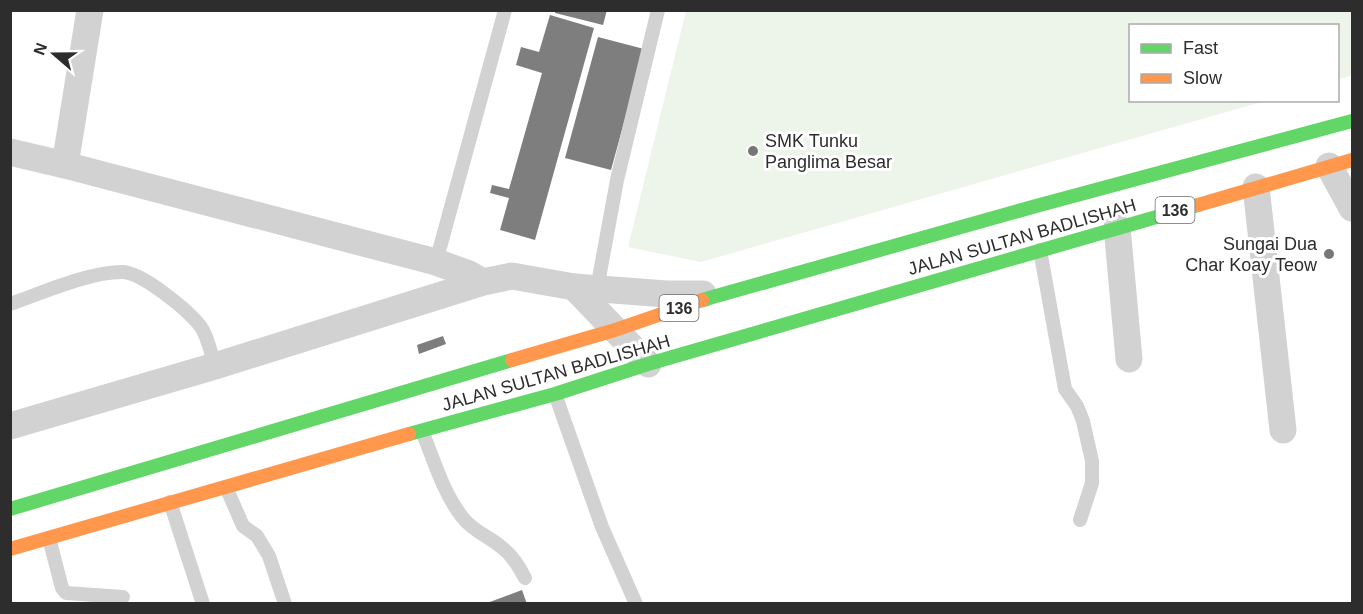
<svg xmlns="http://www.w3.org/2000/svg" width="1363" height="614" viewBox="0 0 1363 614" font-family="Helvetica,sans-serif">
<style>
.green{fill:#edf4ea}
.building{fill:#7e7e7e}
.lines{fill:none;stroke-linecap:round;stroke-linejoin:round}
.lane{stroke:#d2d2d2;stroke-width:14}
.street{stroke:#d2d2d2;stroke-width:27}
.fast{stroke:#63d668;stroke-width:14}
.slow{stroke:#ff974d;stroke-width:14}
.poi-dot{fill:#767676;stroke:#fff;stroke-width:2}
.labels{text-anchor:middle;stroke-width:6;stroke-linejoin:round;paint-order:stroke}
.shield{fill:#fff;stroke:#6c6c6c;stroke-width:1.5}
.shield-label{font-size:16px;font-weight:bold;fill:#2d2d2d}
.poi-label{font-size:18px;fill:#2d2d2d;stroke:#fff;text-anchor:start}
.street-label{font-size:18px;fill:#2d2d2d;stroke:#fff}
</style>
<rect width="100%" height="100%" fill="#fff"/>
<path class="green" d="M686 11H1352V75L1338 80V26H1130V100L1265 101 701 262 628 247Z"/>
<g class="building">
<path d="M555 10H607L603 25 555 13Z"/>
<path d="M550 15 594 28 535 240 500 230 509 198 490 193 492 185 509 189 542 73 516 65 521 47 539 52Z"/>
<path d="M598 37 644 49 611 170 565 158Z"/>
<path d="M443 336 446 344 419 354 417 345Z"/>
<path d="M522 590 527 604H488L487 603Z"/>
</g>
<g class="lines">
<g class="lane">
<path d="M1040 250 1065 389 1077 406 1083 421 1092 461V483L1080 520"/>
<path d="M436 262 505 10"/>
<path d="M597 289 617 180 658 10"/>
<path d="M10 304C42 293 89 272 122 272 142 272 189 311 201 327 208 337 211 354 215 366"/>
<path d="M555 394 602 527 636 604"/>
<path d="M422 431C434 460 443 493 463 518 473 531 488 536 500 546 512 555 518 565 525 578"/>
<path d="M226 487 243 526 257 536 269 556 285 604"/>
<path d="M170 502 203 604"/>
<path d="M49 538 62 588 66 593 123 597"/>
</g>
<g class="street">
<path d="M10 152 65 165 436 262 469 274 483 282"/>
<path d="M65 165 90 10"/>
<path d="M1329 166 1352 208"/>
<path d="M1256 187 1283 430"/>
<path d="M1117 227 1129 359"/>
<path d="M574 287 648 364"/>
<path d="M10 426 215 366 483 282 512 276 574 287 666 294H703"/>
</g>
<g class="fast">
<path d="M702 300 1036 206 1352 121"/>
<path d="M409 434 555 394 648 364 1198 205"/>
<path d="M10 509 512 360"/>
</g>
<g class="slow">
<path d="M1198 205 1352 160"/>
<path d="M512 360 615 330 702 300"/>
<path d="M10 549 409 434"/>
</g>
</g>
<g class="poi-dot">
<circle cx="753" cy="151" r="6"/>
<circle cx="1329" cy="254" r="6"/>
</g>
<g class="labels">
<g class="shield">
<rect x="1155.5" y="197" width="39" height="26" rx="4.5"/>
<rect x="659.5" y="295" width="39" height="26" rx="4.5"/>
</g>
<g class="shield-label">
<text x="1175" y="216">136</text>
<text x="679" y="314">136</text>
</g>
<g class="poi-label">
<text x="765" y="147">SMK Tunku<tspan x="765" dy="21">Panglima Besar</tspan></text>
<text x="1317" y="250" text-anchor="end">Sungai Dua<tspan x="1317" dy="21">Char Koay Teow</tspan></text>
</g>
<g class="street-label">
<text transform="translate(1022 237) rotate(-16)" y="6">JALAN SULTAN BADLISHAH</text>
<text transform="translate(556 373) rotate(-16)" y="6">JALAN SULTAN BADLISHAH</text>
</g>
</g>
<rect width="1363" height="614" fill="none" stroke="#2d2d2d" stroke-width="24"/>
<rect x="1129" y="24" width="210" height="78" fill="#ffffff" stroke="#ababab" stroke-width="1.5"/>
<rect x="1141" y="44" width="30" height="9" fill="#63d668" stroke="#ababab" stroke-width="1.5"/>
<text x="1183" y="54" font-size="18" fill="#2d2d2d">Fast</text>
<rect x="1141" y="74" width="30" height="9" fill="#ff974d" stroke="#ababab" stroke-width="1.5"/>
<text x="1183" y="84" font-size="18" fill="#2d2d2d">Slow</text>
<g transform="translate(54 54) rotate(290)" stroke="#ffffff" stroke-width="4.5" paint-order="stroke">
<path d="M0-4.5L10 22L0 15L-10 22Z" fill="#2d2d2d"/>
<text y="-9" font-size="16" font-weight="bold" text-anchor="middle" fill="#2d2d2d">N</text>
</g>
</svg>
